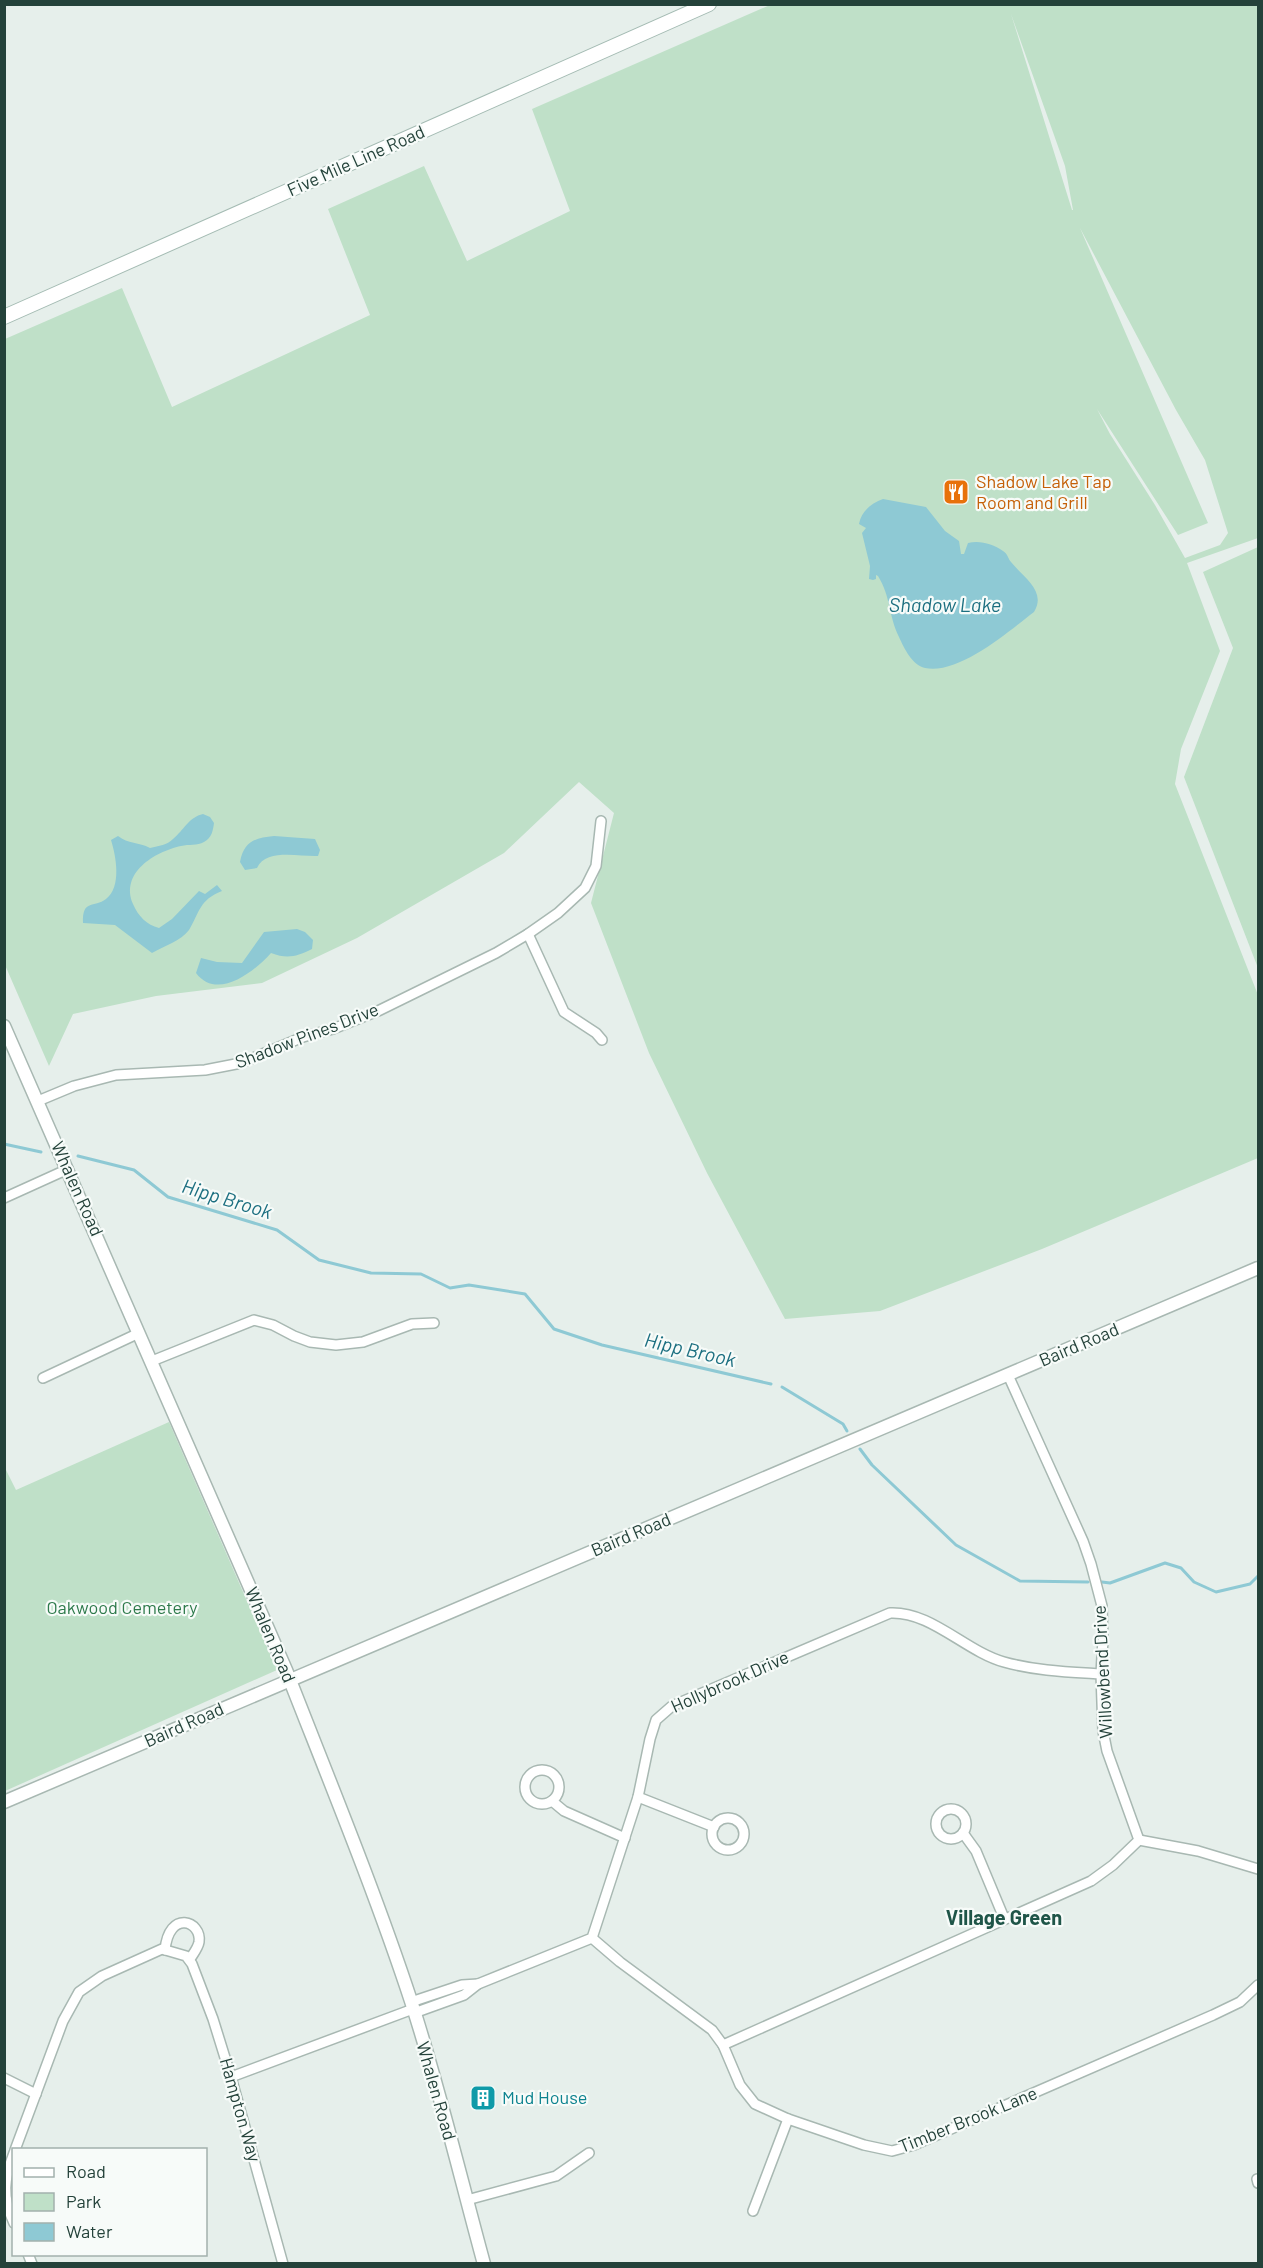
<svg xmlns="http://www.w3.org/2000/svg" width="1263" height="2268" viewBox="0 0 1263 2268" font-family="Barlow,sans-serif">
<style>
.green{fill:#bfe0c8;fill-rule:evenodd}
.water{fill:#8ec9d4}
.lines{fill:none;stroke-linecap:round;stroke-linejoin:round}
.stream{stroke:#8ec9d4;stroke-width:3}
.minor-casing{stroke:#a8b8b2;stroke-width:12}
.tertiary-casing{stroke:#a8b8b2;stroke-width:15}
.secondary-casing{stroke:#a4bbb3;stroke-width:16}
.minor{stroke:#fff;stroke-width:9}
.tertiary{stroke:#fff;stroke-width:12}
.secondary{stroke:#fff;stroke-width:14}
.labels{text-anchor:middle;stroke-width:4.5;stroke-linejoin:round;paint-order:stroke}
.street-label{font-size:18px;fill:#24423a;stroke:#f7fbf9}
.food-label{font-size:18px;fill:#c56008;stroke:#f7fbf9;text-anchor:start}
.park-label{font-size:18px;fill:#2d7a4b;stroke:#f7fbf9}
.culture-label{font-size:18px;fill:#0d838f;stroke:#f7fbf9;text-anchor:start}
.water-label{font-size:20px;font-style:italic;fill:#1c6f80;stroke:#f7fbf9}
.neighbourhood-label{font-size:20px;font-weight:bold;fill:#1f5548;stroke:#f7fbf9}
</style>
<rect width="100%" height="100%" fill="#e6efeb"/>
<g class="green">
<path d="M770 5H1258V538L1187 563 1220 651 1181 749 1175 784 1258 995V1158L1042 1249 880 1311 785 1319 707 1173 649 1053 591 903 614 813 579 782 504 853 357 938 262 983 156 996 73 1014 49 1066 5 965V339L122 288 172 407 370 315 328 209 424 166 467 261 570 211 532 109ZM1011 14 1065 166 1073 210H1072ZM1080 228 1176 410 1205 460 1228 533 1220 545 1185 558 1155 505 1110 434 1097 409 1178 535 1208 523Z"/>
<path d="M1258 547V968L1184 777 1233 648 1203 572Z"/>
<path d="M169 1422 277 1670 5 1791V1468L16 1490Z"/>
</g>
<g class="water">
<path d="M883 499 926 507 945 531 959 541 961 554H964L968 543C980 540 993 544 1003 551 1008 554 1008 559 1011 562 1023 577 1047 591 1034 612 1009 631 959 675 925 668 912 665 904 648 899 637 888 614 891 597 878 576L876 575V579L873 580 869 579 870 566 862 533 866 528 859 524C861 512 871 503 883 499Z"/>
<path d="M203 814 210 817 214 823C213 830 212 838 204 842 197 846 189 844 181 846 154 852 120 873 133 904 138 916 147 925 159 928L172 919 199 891 205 894 217 885 222 891C199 900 200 912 189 930 181 941 164 946 152 953L115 925 83 923C82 899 94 908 106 899 122 887 116 856 111 840L118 836C128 844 139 842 150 848 159 846 167 845 173 839 184 830 189 817 203 814Z"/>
<path d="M274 836 315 839 320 850 318 856C300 857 266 848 257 868L245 870 240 862C244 841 255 838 274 836Z"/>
<path d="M297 929 305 932 313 940 312 949C296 957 287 959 271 953 254 972 217 1001 196 973L201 958 217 962 242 963 264 932Z"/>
</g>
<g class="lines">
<g class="stream">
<path d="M4 1144 41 1152"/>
<path d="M78 1156 134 1170 168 1197 277 1230 319 1260 371 1273 421 1274 450 1288 469 1285 525 1294 554 1329 602 1345 771 1384"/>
<path d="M782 1387 843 1424 847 1431"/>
<path d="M860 1449 872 1465 956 1545 1020 1581 1088 1582"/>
<path d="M1102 1582 1110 1583 1165 1563 1181 1568 1194 1582 1216 1592 1250 1584 1258 1576"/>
</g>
<g class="minor-casing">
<g id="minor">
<path d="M528 934 564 1012 596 1033 602 1040"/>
<path d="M38 1101 74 1086 116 1075 205 1070 241 1063 303 1037 333 1029 378 1011 496 953 528 934 558 913 585 888 596 866 601 821"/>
<path d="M4 1198 68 1169"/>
<path d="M152 1361 254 1320 273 1325 294 1336 310 1342 336 1345 363 1342 412 1324 434 1323"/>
<path d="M43 1378 139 1333"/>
<circle cx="542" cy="1787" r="17"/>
<path d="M638 1797 714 1827"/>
<path d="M552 1801 564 1811 625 1838"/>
<circle cx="951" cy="1824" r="15"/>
<circle cx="728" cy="1834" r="16"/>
<path d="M963 1833 976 1851 1004 1918"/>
<path d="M1139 1840 1198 1851 1258 1869"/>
<path d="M592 1938 620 1962 712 2030 723 2045 740 2085 755 2104 788 2119 864 2145 892 2151 914 2145 1213 2015 1240 2002 1258 1985"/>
<path d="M165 1950C169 1909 202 1921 199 1942 198 1948 193 1954 190 1959"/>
<path d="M411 2002 462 1985 478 1984"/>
<path d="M414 2013 464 1995 478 1984 592 1938 638 1797 650 1739 656 1720 672 1706 890 1613C931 1611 965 1651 1004 1662 1036 1671 1069 1672 1101 1674"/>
<path d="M723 2045 1091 1881 1113 1865 1139 1840 1107 1751 1103 1731 1101 1674 1103 1639 1102 1606 1091 1564 1083 1541 1008 1375"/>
<path d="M231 2077 413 2009"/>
<path d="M4 2078 36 2094"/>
<path d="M15 2150 63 2021 79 1992 102 1976 162 1949 186 1956 192 1964 213 2019 231 2077 283 2264"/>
<path d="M14 2153C4 2178 2 2198 14 2223"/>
<path d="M1257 2179 1258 2183"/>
<path d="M467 2200 556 2176 589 2153"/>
<path d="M753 2211 788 2119"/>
<path d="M28 2254 32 2264"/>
</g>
</g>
<g class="tertiary-casing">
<g id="tertiary">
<path d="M4 1026 286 1670C329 1780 374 1889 411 2001 439 2087 460 2176 484 2264"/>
<path d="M4 1802C422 1622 841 1447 1258 1268"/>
</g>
</g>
<g class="secondary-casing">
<path id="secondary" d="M4 317 709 4"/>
</g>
<use href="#minor" class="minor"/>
<use href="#tertiary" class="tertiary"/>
<use href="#secondary" class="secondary"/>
</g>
<defs>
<g id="restaurant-square" transform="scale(1.35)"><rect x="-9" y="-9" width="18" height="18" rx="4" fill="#e8710a" stroke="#f7fbf9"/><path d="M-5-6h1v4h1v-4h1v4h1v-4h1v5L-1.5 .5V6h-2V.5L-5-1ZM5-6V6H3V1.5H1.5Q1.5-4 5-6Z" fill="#fff"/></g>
<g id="building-square" transform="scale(1.35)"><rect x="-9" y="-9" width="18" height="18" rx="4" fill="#0f9aa8" stroke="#f7fbf9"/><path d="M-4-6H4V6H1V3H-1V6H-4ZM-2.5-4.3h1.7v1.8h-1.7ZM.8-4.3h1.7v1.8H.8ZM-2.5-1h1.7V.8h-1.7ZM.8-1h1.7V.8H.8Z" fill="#fff"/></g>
</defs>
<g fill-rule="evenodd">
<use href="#restaurant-square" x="956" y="492"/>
<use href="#building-square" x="483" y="2098"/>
</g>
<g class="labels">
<g class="street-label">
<text transform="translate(356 161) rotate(-24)" y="6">Five Mile Line Road</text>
<text transform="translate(307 1036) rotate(-21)" y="6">Shadow Pines Drive</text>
<text transform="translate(77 1189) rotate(66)" y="6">Whalen Road</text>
<text transform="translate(1079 1345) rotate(-23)" y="6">Baird Road</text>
<text transform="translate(631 1535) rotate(-23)" y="6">Baird Road</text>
<text transform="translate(270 1635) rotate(67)" y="6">Whalen Road</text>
<text transform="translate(1103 1672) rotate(-93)" y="6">Willowbend Drive</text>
<text transform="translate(730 1682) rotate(-24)" y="6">Hollybrook Drive</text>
<text transform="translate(184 1725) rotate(-24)" y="6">Baird Road</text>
<text transform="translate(436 2091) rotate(74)" y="6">Whalen Road</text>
<text transform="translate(240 2110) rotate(74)" y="6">Hampton Way</text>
<text transform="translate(968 2120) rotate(-22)" y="6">Timber Brook Lane</text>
</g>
<g class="food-label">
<text x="976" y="488">Shadow Lake Tap<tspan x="976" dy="21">Room and Grill</tspan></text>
</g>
<g class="park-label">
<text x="122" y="1614">Oakwood Cemetery</text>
</g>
<g class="culture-label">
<text x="502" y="2104">Mud House</text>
</g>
<g class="water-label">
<text x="945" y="612">Shadow Lake</text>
<text transform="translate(227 1199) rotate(17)" y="7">Hipp Brook</text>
<text transform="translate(690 1350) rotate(13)" y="7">Hipp Brook</text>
</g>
<g class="neighbourhood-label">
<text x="1004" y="1925">Village Green</text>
</g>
</g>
<rect width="1263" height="2268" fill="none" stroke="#24423a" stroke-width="12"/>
<rect x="12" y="2148" width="195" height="108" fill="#f7fbf9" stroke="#a3b1ad" stroke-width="1.5"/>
<rect x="24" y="2168" width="30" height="9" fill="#ffffff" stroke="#a3b1ad" stroke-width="1.5"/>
<text x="66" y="2178" font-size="18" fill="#24423a">Road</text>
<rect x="24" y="2193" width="30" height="18" fill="#bfe0c8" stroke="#a3b1ad" stroke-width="1.5"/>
<text x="66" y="2208" font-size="18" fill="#24423a">Park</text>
<rect x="24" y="2223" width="30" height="18" fill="#8ec9d4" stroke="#a3b1ad" stroke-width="1.5"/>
<text x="66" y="2238" font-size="18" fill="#24423a">Water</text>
</svg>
